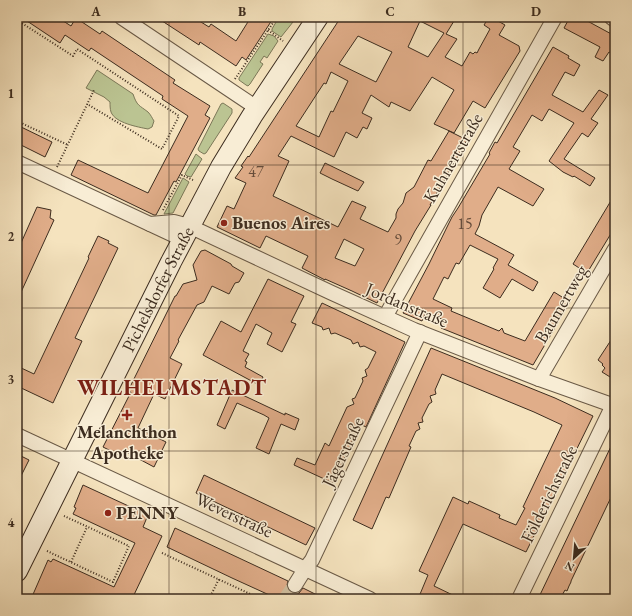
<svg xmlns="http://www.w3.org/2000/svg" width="632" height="616" viewBox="0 0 632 616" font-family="'EB Garamond',serif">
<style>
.green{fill:#bbc492;stroke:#7c7858}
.building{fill:#e0ad89;stroke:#3c2c1f;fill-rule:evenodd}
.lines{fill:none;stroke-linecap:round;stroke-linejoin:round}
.street-tunnel{stroke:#d0be9e;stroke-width:14;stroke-dasharray:14 7;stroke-linecap:butt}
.street-casing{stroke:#6a5a47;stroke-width:16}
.secondary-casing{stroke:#3c2c1f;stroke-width:22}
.path{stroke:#3c2c1f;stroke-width:2;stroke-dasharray:1 2;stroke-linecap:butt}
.street{stroke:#f8edd5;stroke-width:14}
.secondary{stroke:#f8edd5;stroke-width:20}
.grid{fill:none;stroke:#3c2c1f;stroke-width:1;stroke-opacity:0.55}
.poi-dot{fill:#8f2418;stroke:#f8edd5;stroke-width:1.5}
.labels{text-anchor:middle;stroke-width:3;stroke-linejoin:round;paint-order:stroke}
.number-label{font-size:16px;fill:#654c3a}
.street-label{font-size:18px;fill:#3c2c1f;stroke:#f8edd5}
.poi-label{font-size:18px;font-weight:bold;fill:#3c2c1f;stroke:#f8edd5;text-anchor:start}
.district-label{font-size:22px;font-weight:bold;letter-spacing:1px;fill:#7a1f14;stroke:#f8edd5}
.neatline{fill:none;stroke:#3c2c1f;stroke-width:1.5}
.grid-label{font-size:13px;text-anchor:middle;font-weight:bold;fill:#3c2c1f}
</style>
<rect width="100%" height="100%" fill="#f5e3be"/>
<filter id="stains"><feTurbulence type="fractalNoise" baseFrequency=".005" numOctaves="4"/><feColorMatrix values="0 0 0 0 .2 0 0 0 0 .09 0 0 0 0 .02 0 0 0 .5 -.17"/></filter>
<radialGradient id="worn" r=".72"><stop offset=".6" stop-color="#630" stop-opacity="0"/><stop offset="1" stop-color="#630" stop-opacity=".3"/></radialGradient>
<g class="green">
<path d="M279 17H297L281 37 272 31V29Z"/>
<path d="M268 34 274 36 278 41 267 58 264 56 260 62 263 64 250 84 248 86 246 85 239 80V78Z"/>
<path d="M97 70 133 94C137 106 139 105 148 112 151 115 152 118 154 121L152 127 148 129C138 127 115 123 111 112 110 109 110 105 110 102L104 97 86 88Z"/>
<path d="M223 103 232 109V113L206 153 204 154 199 151 198 149 221 104Z"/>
<path d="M196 154 202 159 191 177 187 176 185 174Z"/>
<path d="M183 178 189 182 173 213 164 214Z"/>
</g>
<g class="building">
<path d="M21 17H57L71 26 76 18 100 34 102 31 175 80 173 83 210 106 205 115 210 118 176 182 174 181 156 215H154L71 175 78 160 148 193 188 116 162 99 163 96 91 48 89 51 65 35 60 43Z"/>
<path d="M156 17H193L209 27 211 24 236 41 251 17H274L246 60 242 57 236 66 200 42 199 45Z"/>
<path d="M341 17H448L454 21 446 34 457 39 445 57 462 66 470 52 473 54 475 52 477 53 479 49 490 29 484 25 489 17H491L505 25 499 35 519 46 520 51 485 108 473 101 454 133 434 124 454 90 432 77 410 111 391 102 389 107 371 95 362 113 372 118 367 129 363 127 357 138 346 132 334 157 291 136 278 156 289 161 273 196 338 227 352 201 366 207 360 219 388 232 396 218V214L398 209 403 203 406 193 414 187 428 160 431 161 449 131 467 140 430 205H431L415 231 377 303 352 291 325 279V280L302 268 308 256 266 236 260 248 217 227 227 206 234 209 246 183 235 178 243 167 241 166 248 156 249 157ZM420 21 444 33 428 57 408 47ZM358 36 392 52 376 82 339 64ZM331 72 348 81 333 112 331 111 319 137 296 126 324 83 326 84ZM344 239 364 249 355 266 335 258Z"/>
<path d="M570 17H580L615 36V55L609 52 603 61 595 57 600 47 564 28Z"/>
<path d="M553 47 569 56 568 58 580 65 574 76 565 72 552 95 583 112 599 90 608 95 591 119 598 123 588 137 582 133 564 159 595 178 590 186 574 176 573 177 563 172 549 161 574 123 549 109 542 121 532 115 513 147 520 151 509 169 544 189 533 206 498 187 482 215 479 226 475 234 514 255 508 265 538 282 533 291 512 279 500 298 483 288 494 269 493 268 498 259 470 245 459 264 456 263 448 279 444 277 433 299 452 308 451 311 499 331 502 328 504 333 525 341 554 292 570 302 533 365 441 328 444 320 426 312 422 321 403 313 429 264 448 225 452 217 458 208 490 154 489 153 495 142 497 143Z"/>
<path d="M17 125 52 142 45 157 17 143Z"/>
<path d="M325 163 364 182 358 191 332 179 320 173Z"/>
<path d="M615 194V227L587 273 573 264Z"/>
<path d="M37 207 51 210 50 218 54 220 17 301V252Z"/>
<path d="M98 236 109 241 108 243 118 248 75 338 82 341 53 403 17 386V366L34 374 89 258 88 257Z"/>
<path d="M205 250 231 264 232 266 244 273 239 282 235 283 229 294 212 286 204 302 197 305 178 340 179 341 170 358 182 364 165 399 154 394 138 428 166 442 154 467 126 452 123 457 103 447 131 392 128 391 175 296H176L183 284 197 280 193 265 201 251Z"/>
<path d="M268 279 304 296 291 322 296 324 282 352 267 344 272 333 256 324 243 351 249 354 245 361 247 362 245 367 263 377 259 385 203 355 221 321 241 332Z"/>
<path d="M322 303 405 342 366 427 360 424 333 483 294 465 297 458 315 465 325 443 329 446 347 407 354 404 352 399 355 398 363 381 362 378 367 376 365 370 368 368 376 352 364 346 360 347 358 342 353 344 351 340 335 333 331 334 329 328 323 330 322 327 312 323Z"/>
<path d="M615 334V380L602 372 605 368 602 365 603 364 598 360Z"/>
<path d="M431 348 555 398 593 416 526 552 463 524 434 586 461 599H418L428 575 419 571 453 497 468 504 469 501 500 515 499 518 516 525 525 508 523 507 562 425 534 412 442 374 435 390 436 394 430 396 432 402 429 404 422 418 423 422 418 423 420 429 416 431 409 446 411 447 389 498 386 497 372 529 353 520Z"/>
<path d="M232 390 285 415V413L299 419 295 430 281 424 269 454 256 448 269 418 264 415 237 403 225 429 217 425Z"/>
<path d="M615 438V489L571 581V582L569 586 567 591 565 590 560 599H538Z"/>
<path d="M17 454 29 460 17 484Z"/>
<path d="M204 475 315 528 306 545 196 493Z"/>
<path d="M83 485 148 515 143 527 162 536 132 599H31L48 560 51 562 53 559 114 587 135 543 73 514 76 508 74 507Z"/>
<path d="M175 528 288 581 287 585V589L291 592 295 593H299L303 588 325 599H278L232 578 167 547Z"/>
</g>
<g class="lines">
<path class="street-tunnel" d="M285 599 295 585"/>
<g class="street-casing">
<g id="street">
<path d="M121 17 257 108"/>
<path d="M611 17 615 20"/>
<path d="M17 162 182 239"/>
<path d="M150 224 174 222 189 226 332 293 414 330 539 379 615 406"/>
<path d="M385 317 555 17"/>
<path d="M539 379 615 249"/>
<path d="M17 435 370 599"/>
<path d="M295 585 305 569 312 560 420 332"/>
<path d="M519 599 613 405"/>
</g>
</g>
<g class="secondary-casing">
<g id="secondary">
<path id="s1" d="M17 571 171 262 221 167 252 116 318 17"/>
</g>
</g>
<g class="path">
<path d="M17 20 73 56 77 49 179 116 162 149 87 104"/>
<path d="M268 30 283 41"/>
<path d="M235 79 277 17"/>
<path d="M17 121 68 145"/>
<path d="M57 167 94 90"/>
<path d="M163 210 182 175 193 180"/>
<path d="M47 551 113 582 129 546 64 516"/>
<path d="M162 553 261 599"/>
<path d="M71 562 87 527"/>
<path d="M211 599 210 597 219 579"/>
</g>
<use href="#street" class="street"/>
<use href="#secondary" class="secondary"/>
</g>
<path class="grid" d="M169 17V599M316 17V599M463 17V599M17 165H615M17 308H615M17 451H615"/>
<g class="poi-dot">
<circle cx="224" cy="223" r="4"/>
<path d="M125 409h4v4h4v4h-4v4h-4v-4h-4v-4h4z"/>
<circle cx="108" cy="513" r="4"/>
</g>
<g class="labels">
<g class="number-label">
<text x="256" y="177">47</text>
<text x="465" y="229">15</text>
<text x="398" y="245">9</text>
</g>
<g class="street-label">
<text transform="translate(453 158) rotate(-60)" y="6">Kuhnertstraße</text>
<text dy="6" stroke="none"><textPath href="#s1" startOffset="315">Pichelsdorfer Straße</textPath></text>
<text transform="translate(561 304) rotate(-60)" y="6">Baumertweg</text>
<text transform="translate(407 305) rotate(23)" y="6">Jordanstraße</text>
<text transform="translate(343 452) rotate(-65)" y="6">Jägerstraße</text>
<text transform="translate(549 494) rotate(-64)" y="6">Földerichstraße</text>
<text transform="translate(234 515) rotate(25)" y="6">Weverstraße</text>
</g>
<g class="poi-label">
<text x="232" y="229">Buenos Aires</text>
<text x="127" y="438" text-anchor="middle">Melanchthon<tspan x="127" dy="21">Apotheke</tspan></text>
<text x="116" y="519">PENNY</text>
</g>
<g class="district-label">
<text x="172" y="395">WILHELMSTADT</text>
</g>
</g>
<rect width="632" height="616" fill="none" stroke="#f5e3be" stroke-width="44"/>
<g transform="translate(574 558) rotate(206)" stroke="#f8edd5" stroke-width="3" paint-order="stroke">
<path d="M0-3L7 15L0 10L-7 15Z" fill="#3c2c1f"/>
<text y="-6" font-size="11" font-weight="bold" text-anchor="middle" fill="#3c2c1f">N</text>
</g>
<rect x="22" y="22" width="588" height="572" class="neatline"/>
<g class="grid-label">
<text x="96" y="16">A</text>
<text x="242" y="16">B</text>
<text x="390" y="16">C</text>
<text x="536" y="16">D</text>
<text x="11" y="98">1</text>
<text x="11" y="241">2</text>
<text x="11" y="384">3</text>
<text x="11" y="527">4</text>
</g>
<rect width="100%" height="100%" filter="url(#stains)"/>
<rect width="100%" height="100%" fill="url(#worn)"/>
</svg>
